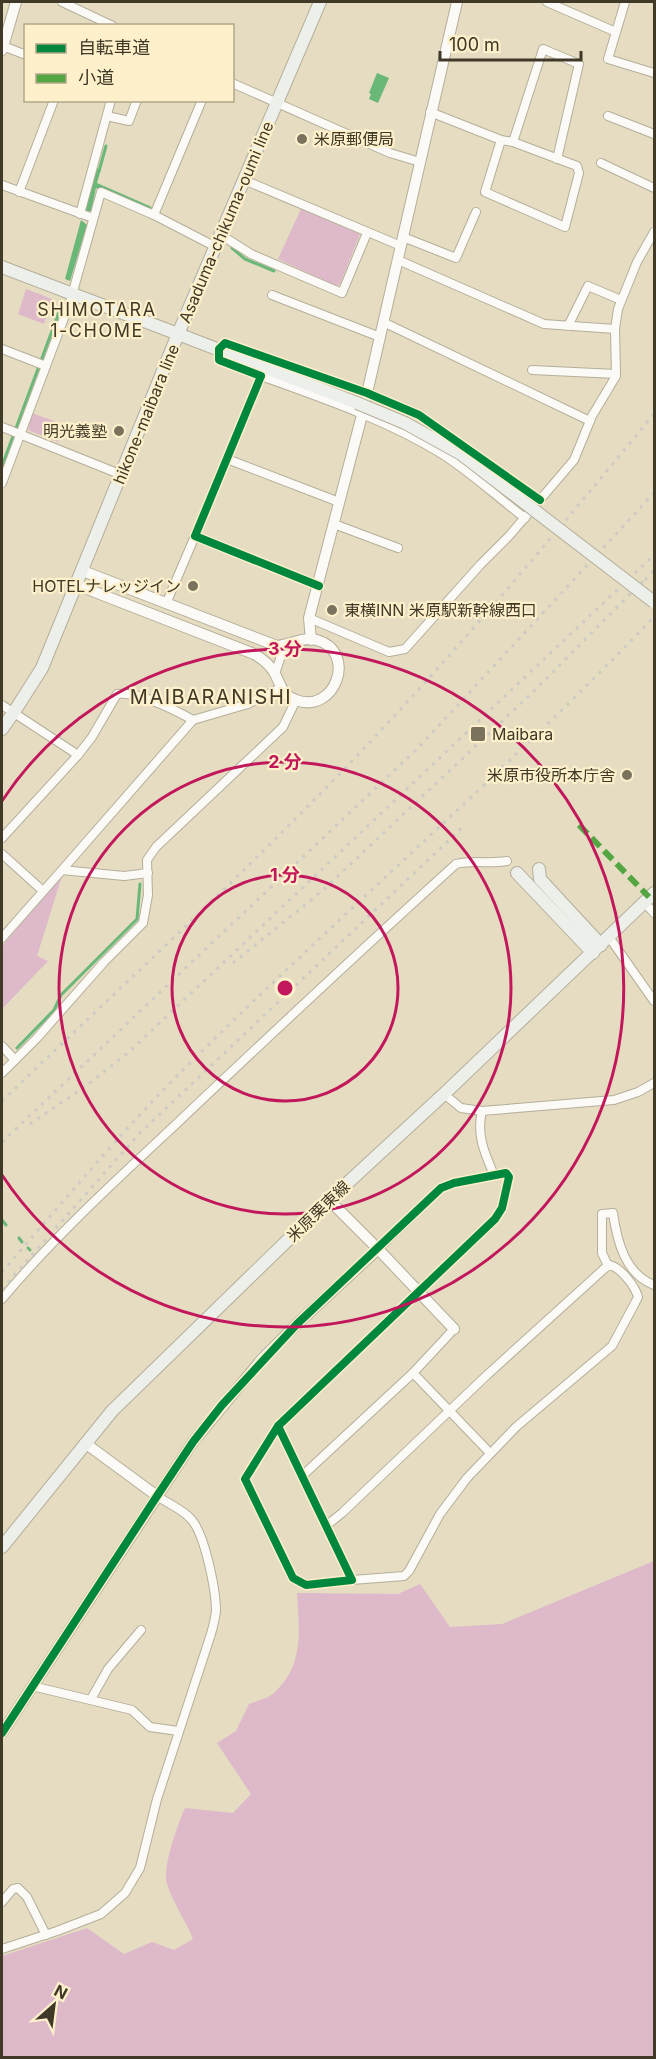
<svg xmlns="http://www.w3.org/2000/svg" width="656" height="2059" viewBox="0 0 656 2059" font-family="Inter,'Noto Sans JP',sans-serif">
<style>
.green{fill:#ddb9ca}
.water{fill:#69b878}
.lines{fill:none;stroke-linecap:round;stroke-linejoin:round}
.stream{stroke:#69b878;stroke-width:3}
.minor-casing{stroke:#b5ae99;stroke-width:10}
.tertiary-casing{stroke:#b5ae99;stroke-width:12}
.secondary-casing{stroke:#b5ae99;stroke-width:14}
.minor{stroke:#fbfaf6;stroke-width:8}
.tertiary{stroke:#fbfaf6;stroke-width:10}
.secondary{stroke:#edefeb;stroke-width:12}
.rail{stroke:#cecbc4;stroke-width:3;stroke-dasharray:3 6;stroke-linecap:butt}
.secondary-bridge-casing{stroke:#b5ae99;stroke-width:14;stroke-linecap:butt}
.secondary-bridge{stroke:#edefeb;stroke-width:12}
.quiet{stroke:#54a642;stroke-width:6;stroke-dasharray:12 6;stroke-linecap:butt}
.cycleway-casing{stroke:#fdf0cb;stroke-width:11}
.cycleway{stroke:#00873e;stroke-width:8}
.ring{fill:none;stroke:#c2185b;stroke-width:3}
.poi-dot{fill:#7a725d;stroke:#fdf0cb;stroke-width:2}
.labels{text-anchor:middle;stroke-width:4.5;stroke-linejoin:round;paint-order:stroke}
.poi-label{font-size:16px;fill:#403927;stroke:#fdf0cb;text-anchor:start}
.street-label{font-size:16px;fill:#403927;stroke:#fdf0cb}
.neighbourhood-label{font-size:18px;letter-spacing:1.5px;fill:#403927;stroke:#fdf0cb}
.quarter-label{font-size:20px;letter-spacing:1.5px;fill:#403927;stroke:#fdf0cb}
.centre{fill:#c2185b;stroke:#fdf0cb;stroke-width:3}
.ring-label{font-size:18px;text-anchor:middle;font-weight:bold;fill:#c2185b;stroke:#fdf0cb;stroke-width:4.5;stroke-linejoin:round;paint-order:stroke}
</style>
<rect width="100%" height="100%" fill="#e5dcc2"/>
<g class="green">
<path d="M301 209 360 234 340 284 336 286 278 259Z"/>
<path d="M26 289 52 299 44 324 18 314Z"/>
<path d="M32 413 65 425 58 442 28 430Z"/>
<path d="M62 876 37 956 48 961 2 1009V946Z"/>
<path d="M654 1561V2057H2V1956L87 1928 124 1954 152 1942 174 1950 193 1939C186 1921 173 1903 167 1884 162 1867 178 1824 185 1808L233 1813 251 1794 217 1743 236 1731 249 1704C257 1701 269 1698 274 1693 305 1665 299 1629 297 1593L398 1594 420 1584 450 1627 502 1624Z"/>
</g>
<g class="water">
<path d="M377 73 389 78 378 103 369 99 371 94 369 93Z"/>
<path d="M96 168 101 169 97 183 152 207 148 211 96 188 91 211 84 212Z"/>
<path d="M81 220 87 225 70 281 65 279Z"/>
</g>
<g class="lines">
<g class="stream">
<path d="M99 171 106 146"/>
<path d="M232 248 245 259 274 271"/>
<path d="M2 466 62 304"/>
<path d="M17 1048 54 1010 61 995 137 919 140 884"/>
<path d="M2 1220 6 1225"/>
<path d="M19 1238 22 1242"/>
<path d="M28 1248 30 1250"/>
</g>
<g class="minor-casing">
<g id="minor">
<path d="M62 2 113 26"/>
<path d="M547 2 616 32"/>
<path d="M625 2 608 59 654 73"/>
<path d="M3 46 26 55"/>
<path d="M232 83 390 153 420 162"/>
<path d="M202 100 154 215 216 247"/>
<path d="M430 112 501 140 513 142 577 166 579 173 565 227 485 192 501 140"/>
<path d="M107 116 129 121 137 100"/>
<path d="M608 116 654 134"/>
<path d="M513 142 543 49 579 64 557 159"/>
<path d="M601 163 654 188"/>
<path d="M244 180 401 246"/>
<path d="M2 185 93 218"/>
<path d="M19 192 54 100"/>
<path d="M80 214 111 100"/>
<path d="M221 235 251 254 342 293 367 233"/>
<path d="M403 237 456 258 476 212"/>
<path d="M398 260 544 324 615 329"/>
<path d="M272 295 380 337"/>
<path d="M383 322 590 421"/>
<path d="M568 326 588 286 621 300"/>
<path d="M2 349 46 366"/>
<path d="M532 370 616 374"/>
<path d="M261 376C322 398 387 420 442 454 472 473 497 497 525 518"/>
<path d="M2 427 122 475"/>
<path d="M227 459 339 502"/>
<path d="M2 483 70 302 101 192 154 215"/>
<path d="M334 524 398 548"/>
<path d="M319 586 195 536 261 376 219 360V349L225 343 367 393 419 415 540 500"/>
<path d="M166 604 195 536"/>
<path d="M309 618 389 652 405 649 480 565 509 536 574 460 592 416 616 376 615 329 618 309 637 262 654 232"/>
<path d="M275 674 280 659 288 645"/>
<path d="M2 705 78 755 92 737 117 694C139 691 173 709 193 720L248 704 280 688"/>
<path d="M2 838 78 755"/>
<path d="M2 854 43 891"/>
<path d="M62 870 193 720"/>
<path d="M644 902 654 913"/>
<path d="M609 937 654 1001"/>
<path d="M2 938 62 870 124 876 148 873"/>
<path d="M2 1046 15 1060"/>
<path d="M2 1073 37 1038 104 962 143 923 148 895 147 860 156 847 283 727 296 700"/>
<path d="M444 1094 461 1108 482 1111 614 1100 638 1092 654 1083"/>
<path d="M482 1111C476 1135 485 1154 494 1175"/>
<path d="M608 1266 602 1253V1214L613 1213C617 1241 625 1274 654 1285"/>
<path d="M2 1299C54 1237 113 1183 172 1128 266 1039 360 951 456 864 472 860 490 864 507 861"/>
<path d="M413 1373 490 1453"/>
<path d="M278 1426 352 1580 306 1585 293 1578 245 1479 278 1426 495 1219 502 1208 509 1177 506 1173 454 1183 441 1188 378 1249"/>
<path d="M302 1476 413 1373 454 1329"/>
<path d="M327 1525 342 1513 487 1375 605 1268 610 1265C621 1268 635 1286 638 1297L635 1303 612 1346 516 1427 467 1478 440 1514 409 1571 404 1576 352 1580"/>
<path d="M32 1686 132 1710 150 1727 178 1731"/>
<path d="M91 1699 108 1669 141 1630"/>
<path d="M2 1902 13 1889 18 1888 27 1897 46 1935"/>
<path d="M2 1949 57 1931 101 1914 125 1893 140 1868 157 1799 211 1634C213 1627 215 1619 216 1611 216 1591 205 1534 191 1519 182 1509 167 1503 157 1496"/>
</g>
</g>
<g class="tertiary-casing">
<g id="tertiary">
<path d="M2 50 16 2"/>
<path d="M77 585 254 654C263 659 269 664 274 672 281 684 281 695 296 700 335 715 358 652 317 640 304 636 290 645 277 646L83 571"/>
<path d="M311 640 309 618 362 415 457 2"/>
<path d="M329 1200 378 1249 454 1329"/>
<path d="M85 1443 157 1496"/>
<path d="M2 1733 193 1442 262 1359 297 1324 378 1249"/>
</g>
</g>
<g class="secondary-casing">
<g id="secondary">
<path d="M2 267 178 334 320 2"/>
<path d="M2 729 14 712 42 668 178 334 357 403"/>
<path d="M539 869 540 879 601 945"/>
<path d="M517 873 593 953"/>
<path d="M2 1547 112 1411 329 1200 444 1094 654 893"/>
</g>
</g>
<use href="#minor" class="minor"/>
<use href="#tertiary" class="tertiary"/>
<use href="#secondary" class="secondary"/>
<g class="rail">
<path d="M645 580 654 570"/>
<path d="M233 963 321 892 533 692 643 581"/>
<path d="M2 1101C106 1001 213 903 314 800 435 678 545 546 654 414"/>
<path d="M30 1124 86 1086 129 1052 654 555"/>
<path d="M2 1142 418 748 654 493"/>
<path d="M2 1272C62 1203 120 1133 185 1068 339 915 504 774 654 617"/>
<path d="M2 1289 139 1134 466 824"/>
</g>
<g class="secondary-bridge-casing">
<path id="secondary-bridge" d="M357 403 405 423 461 454 654 602"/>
</g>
<use href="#secondary-bridge" class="secondary-bridge"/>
<path class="quiet" d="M579 825 649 897"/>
<g class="cycleway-casing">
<g id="cycleway">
<path d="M319 586 195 536 261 376 219 360V349L225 343 367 393 419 415 540 500"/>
<path d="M2 1733 157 1496 193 1442 222 1405 297 1324 441 1188 454 1183 506 1173 509 1177 502 1208 495 1219 278 1426 245 1479 293 1578 306 1585 352 1580 278 1426"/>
</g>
</g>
<use href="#cycleway" class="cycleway"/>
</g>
<g class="ring">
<circle cx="285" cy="988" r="113"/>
<circle cx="285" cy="988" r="226"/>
<path d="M2 801A339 339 0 1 1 2 1175"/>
</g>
<g class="poi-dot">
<circle cx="302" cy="139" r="6"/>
<circle cx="119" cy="431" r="6"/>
<circle cx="193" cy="586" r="6"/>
<circle cx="332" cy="610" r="6"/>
<rect x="470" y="726" width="16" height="16" rx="3"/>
<circle cx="627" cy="775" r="6"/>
</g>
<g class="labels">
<g class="poi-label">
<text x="314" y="145">米原郵便局</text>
<text x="107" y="437" text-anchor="end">明光義塾</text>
<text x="181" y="592" text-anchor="end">HOTELナレッジイン</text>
<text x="344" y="616">東横INN 米原駅新幹線西口</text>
<text x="492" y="740">Maibara</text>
<text x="615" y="781" text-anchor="end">米原市役所本庁舎</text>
</g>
<g class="street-label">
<text transform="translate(226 222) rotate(-67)" y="6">Asaduma-chikuma-oumi line</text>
<text transform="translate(146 414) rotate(-68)" y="6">hikone-maibara line</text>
<text transform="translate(318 1211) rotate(-44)" y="6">米原栗東線</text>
</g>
<g class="neighbourhood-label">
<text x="97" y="316">SHIMOTARA<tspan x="97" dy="21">1-CHOME</tspan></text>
</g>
<g class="quarter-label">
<text x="211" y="704">MAIBARANISHI</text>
</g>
</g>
<circle cx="285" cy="988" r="9" class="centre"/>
<g class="ring-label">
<text x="285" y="655">3 分</text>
<text x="285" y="768">2 分</text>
<text x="285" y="881">1 分</text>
</g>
<rect width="656" height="2059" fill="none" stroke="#403927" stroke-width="6"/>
<rect x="24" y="24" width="210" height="78" fill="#fdf0cb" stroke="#b1a789" stroke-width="1.5"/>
<rect x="36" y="44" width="30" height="9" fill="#00873e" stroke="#b1a789" stroke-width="1.5"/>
<text x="78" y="54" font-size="18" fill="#403927">自転車道</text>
<rect x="36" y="74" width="30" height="9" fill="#54a642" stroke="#b1a789" stroke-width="1.5"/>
<text x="78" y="84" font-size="18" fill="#403927">小道</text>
<g transform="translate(54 2005) rotate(28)" stroke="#fdf0cb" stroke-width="4.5" paint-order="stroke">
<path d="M0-4.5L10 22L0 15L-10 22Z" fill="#403927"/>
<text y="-9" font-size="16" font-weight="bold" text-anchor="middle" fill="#403927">N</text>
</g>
<path d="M440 51v9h141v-9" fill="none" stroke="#403927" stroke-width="3"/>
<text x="449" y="51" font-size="18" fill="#403927" stroke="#fdf0cb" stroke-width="4.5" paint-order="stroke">100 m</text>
</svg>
